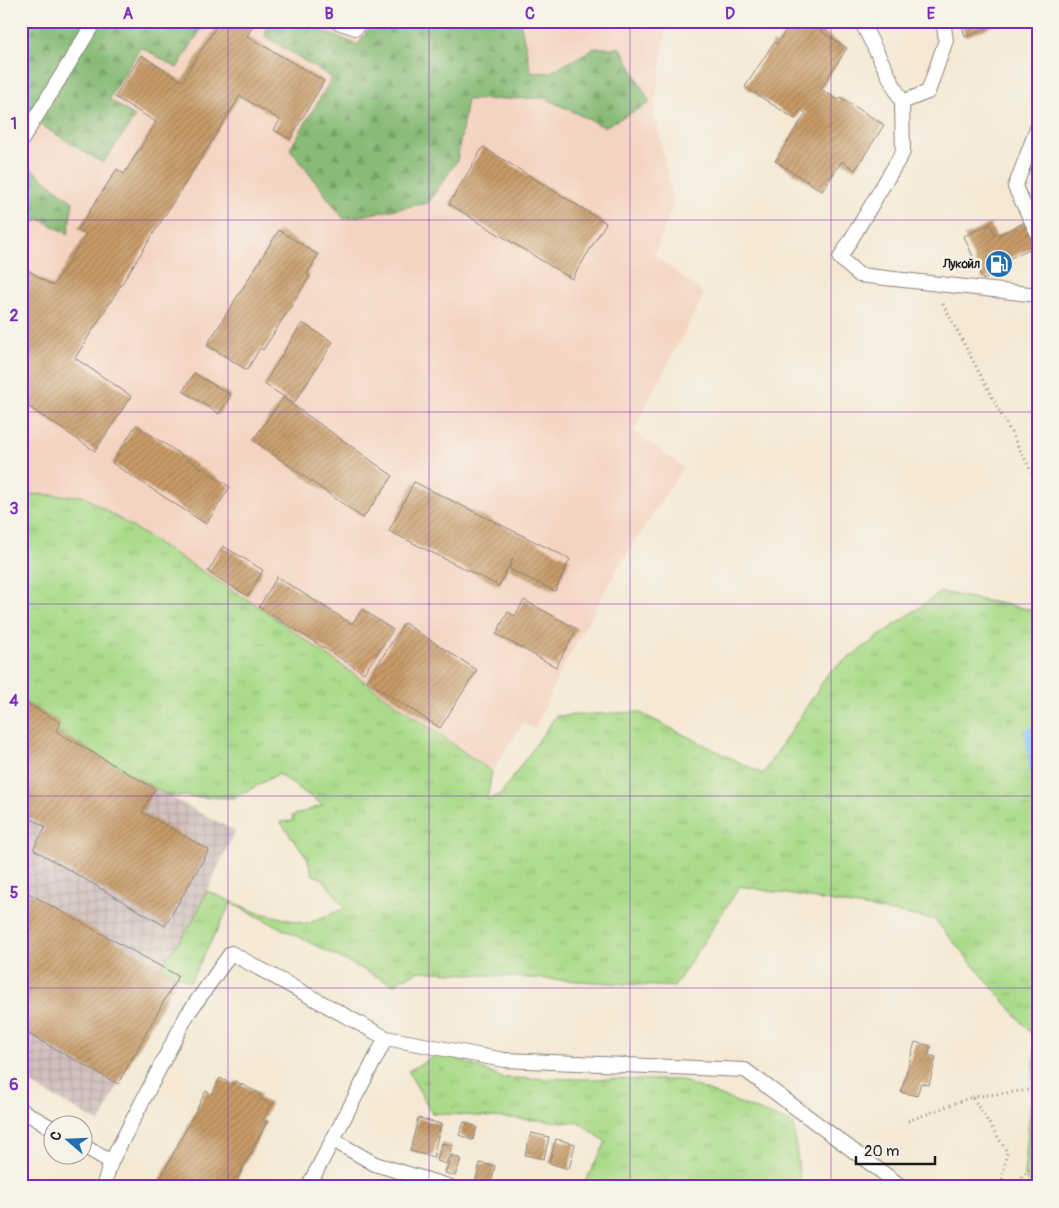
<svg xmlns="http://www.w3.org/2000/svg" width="1059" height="1208" viewBox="0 0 1059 1208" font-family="Pangolin,sans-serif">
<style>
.built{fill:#f4d3c1}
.industrial{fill:url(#industrial-grid)}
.grass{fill:url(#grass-tufts);stroke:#637c53}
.forest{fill:url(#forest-firs);stroke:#526c49}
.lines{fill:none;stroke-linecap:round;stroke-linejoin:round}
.stream{stroke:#7abff1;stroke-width:8}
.building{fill:url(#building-hatch)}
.service-casing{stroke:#888278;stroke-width:16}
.path{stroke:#888278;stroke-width:3;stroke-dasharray:1 4;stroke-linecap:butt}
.service{stroke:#fff;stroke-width:14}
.grid{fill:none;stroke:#7b2cbf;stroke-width:1;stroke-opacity:0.55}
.labels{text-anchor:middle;stroke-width:5;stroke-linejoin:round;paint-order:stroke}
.poi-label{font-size:12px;font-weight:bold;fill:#1c1c1c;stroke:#f7f3e8;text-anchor:end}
.neatline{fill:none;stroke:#7b2cbf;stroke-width:2}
.grid-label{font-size:16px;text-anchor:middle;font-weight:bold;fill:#7b2cbf}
</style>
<defs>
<pattern id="industrial-grid" width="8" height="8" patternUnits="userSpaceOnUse" patternTransform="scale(1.25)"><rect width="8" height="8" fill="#d0c0bc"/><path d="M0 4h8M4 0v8" fill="none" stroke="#b2a4a1"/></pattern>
<pattern id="grass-tufts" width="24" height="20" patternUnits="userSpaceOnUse" patternTransform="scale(1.25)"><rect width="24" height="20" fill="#aadb8a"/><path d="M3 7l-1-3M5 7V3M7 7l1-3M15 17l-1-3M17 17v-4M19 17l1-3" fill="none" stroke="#92bb76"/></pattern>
<pattern id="forest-firs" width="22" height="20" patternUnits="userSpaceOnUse" patternTransform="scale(1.25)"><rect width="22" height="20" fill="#87bb76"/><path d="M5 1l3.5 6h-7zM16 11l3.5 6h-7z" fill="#74a066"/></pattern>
<pattern id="building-hatch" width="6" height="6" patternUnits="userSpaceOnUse" patternTransform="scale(1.25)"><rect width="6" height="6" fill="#c89b69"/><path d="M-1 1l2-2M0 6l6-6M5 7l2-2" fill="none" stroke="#a27e56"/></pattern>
</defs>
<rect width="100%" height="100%" fill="#f7f3e8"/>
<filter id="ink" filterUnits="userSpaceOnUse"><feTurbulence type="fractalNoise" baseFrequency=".02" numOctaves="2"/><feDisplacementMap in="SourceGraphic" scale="10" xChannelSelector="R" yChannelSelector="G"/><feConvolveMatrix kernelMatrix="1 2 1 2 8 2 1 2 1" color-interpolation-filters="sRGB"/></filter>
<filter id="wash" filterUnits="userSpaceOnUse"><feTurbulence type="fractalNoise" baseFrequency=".0096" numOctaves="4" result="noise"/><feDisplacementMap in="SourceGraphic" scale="20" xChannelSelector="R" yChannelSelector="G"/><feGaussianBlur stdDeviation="1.12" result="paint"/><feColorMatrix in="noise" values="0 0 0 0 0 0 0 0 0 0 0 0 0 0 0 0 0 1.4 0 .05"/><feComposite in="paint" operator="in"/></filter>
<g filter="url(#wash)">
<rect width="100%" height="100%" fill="#f5e9d5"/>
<path class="built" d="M21 21H668L654 113 674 202 654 255 704 294 633 431 683 467 616 571 559 674 535 729 523 723 492 772 259 607 83 496 21 494Z"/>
<path class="industrial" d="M21 700 61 723 56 731 155 789 235 831 192 923 161 967 178 976 118 1084 100 1123 21 1078Z"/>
<g class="grass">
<path d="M21 494 83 496 259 607 492 772 487 799 500 795 556 716 638 712 763 774 829 672 941 592 1038 611V1187H1032L1024 1176 1036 1039 934 919 740 886 674 987 420 971 402 979 394 985 231 903 190 982 161 967 192 923 207 891 256 912 307 924 345 908 323 879 313 875 307 857 280 822 293 821 292 816 323 805 278 774 234 798 169 796 56 731 60 723 21 700Z"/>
<path d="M443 1052 502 1078 681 1080 793 1124 801 1187H582L606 1142 580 1123 432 1113 408 1071Z"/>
</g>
<g class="forest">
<path d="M21 21H206L177 68 141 47 109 99 135 117 103 163 21 113Z"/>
<path d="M268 21H298L358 45 374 21H520L531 72 549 73 595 48H621L650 103 604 127 545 98 467 100 457 161 428 203 344 219 290 149 332 78 265 36Z"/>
<path d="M21 161 73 202 68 234 38 218 21 240Z"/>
</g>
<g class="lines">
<path class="stream" d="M1038 729 1028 732 1038 794"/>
</g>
<g id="blocks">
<g class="building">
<path d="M220 21H256L247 36 324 81 290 139 274 130 280 120 240 96 75 358 131 396 95 451 29 407 21 418V337L29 325 21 320V266L53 286 86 234 78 229 117 169 124 174 156 122 115 97 141 55 182 81Z"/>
<path d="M792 21H806L847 48 821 89 838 100 840 97 884 125 855 170 842 161 822 191 775 161 806 113 801 110 795 119 745 87 774 42 777 44Z"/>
<path d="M961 21H1005L965 37Z"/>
<path d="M483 147 606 223 572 279 449 204Z"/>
<path d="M1038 216V245L1006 260 1010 268 983 280 964 236 990 224 996 236Z"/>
<path d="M279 230 318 255 307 274 310 276 263 350 260 348 247 370 207 345Z"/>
<path d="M302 323 333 342 294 403 264 384Z"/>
<path d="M194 373 231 395 219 414 183 391Z"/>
<path d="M283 398 393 476 363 518 253 440Z"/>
<path d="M136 425 230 487 206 524 112 463Z"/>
<path d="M414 482 570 559 555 591 509 569 513 558 499 586 389 531Z"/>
<path d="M223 546 263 570 248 596 208 572Z"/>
<path d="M277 577 352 624 362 609 393 630 364 673 259 607Z"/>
<path d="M524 600 577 629 556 667 496 634 508 612 515 616Z"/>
<path d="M404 623 477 670 440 728 367 681Z"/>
<path d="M21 700 61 723 56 731 155 789 142 812 209 850 165 926 33 849 46 827 21 813Z"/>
<path d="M21 889 178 976 118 1084 21 1030V1004L23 1001H21Z"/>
<path d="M915 1042 931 1046 928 1055 936 1057 929 1085 921 1083 917 1096 901 1092Z"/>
<path d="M220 1078 233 1085 235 1081 261 1094 259 1098 271 1104 263 1120 267 1122 233 1187H156L206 1091 212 1094Z"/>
<path d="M418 1118 441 1124 433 1157 410 1151Z"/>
<path d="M464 1122 477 1127 473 1140 459 1135Z"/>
<path d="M531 1133 549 1137 544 1159 525 1155Z"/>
<path d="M556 1139 575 1144 569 1169 549 1163Z"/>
<path d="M442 1143 452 1146 446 1164 437 1161Z"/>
<path d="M451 1155 461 1159 455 1176 445 1173Z"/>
<path d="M480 1163 495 1166 491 1184 476 1180Z"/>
</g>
</g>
</g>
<g filter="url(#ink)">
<use href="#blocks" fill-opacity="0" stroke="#888278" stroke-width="1"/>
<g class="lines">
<g class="service-casing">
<g id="service">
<path d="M335 21 356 28 360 21"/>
<path d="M861 21 902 102 903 152 840 258 859 275 1038 295"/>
<path d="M902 102 928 92 946 40 943 21"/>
<path d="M1038 126 1015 187 1038 234"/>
<path d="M21 141 95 21"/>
<path d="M21 1110 52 1128"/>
<path d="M333 1140 375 1164 451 1187"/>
<path d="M82 1145 111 1162 187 1015 231 953 386 1038"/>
<path d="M103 1187 111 1162"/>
<path d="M308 1187 386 1038 504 1060 745 1070 902 1187"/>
</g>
</g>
<g class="path">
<path d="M943 304 1038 484"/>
<path d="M972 1097 1038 1089"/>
<path d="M908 1121 972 1097 1007 1151 1001 1187"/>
<path d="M1010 1187 1038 1163"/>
</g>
<use href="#service" class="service"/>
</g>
</g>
<path class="grid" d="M228 21V1187M429 21V1187M630 21V1187M831 21V1187M21 220H1038M21 412H1038M21 604H1038M21 796H1038M21 988H1038"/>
<defs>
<g id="fuel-disc" transform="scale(1.4375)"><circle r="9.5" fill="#1f6fb2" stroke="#f7f3e8"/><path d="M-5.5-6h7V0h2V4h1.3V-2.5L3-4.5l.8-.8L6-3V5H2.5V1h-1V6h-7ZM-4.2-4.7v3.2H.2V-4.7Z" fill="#fff"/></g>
</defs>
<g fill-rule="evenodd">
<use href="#fuel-disc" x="999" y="264"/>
</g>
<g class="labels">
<g class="poi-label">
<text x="980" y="268">Лукойл</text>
</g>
</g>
<rect width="1059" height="1208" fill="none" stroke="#f7f3e8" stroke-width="55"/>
<g transform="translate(68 1140) rotate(289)"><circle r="24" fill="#f7f3e8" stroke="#9f9d96"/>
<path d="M0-4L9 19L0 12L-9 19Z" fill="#1f6fb2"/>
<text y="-8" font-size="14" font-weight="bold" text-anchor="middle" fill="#1c1c1c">С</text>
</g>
<path d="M856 1156v8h79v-8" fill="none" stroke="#1c1c1c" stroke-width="2.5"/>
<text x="864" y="1156" font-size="15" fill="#1c1c1c" stroke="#f7f3e8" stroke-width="4" paint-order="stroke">20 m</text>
<rect x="28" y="28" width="1004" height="1152" class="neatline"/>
<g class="grid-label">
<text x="128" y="19">A</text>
<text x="329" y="19">B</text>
<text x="530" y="19">C</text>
<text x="730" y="19">D</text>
<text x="931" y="19">E</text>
<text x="14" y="129">1</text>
<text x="14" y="321">2</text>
<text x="14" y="514">3</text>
<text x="14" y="706">4</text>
<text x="14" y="898">5</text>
<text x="14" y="1090">6</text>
</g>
</svg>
